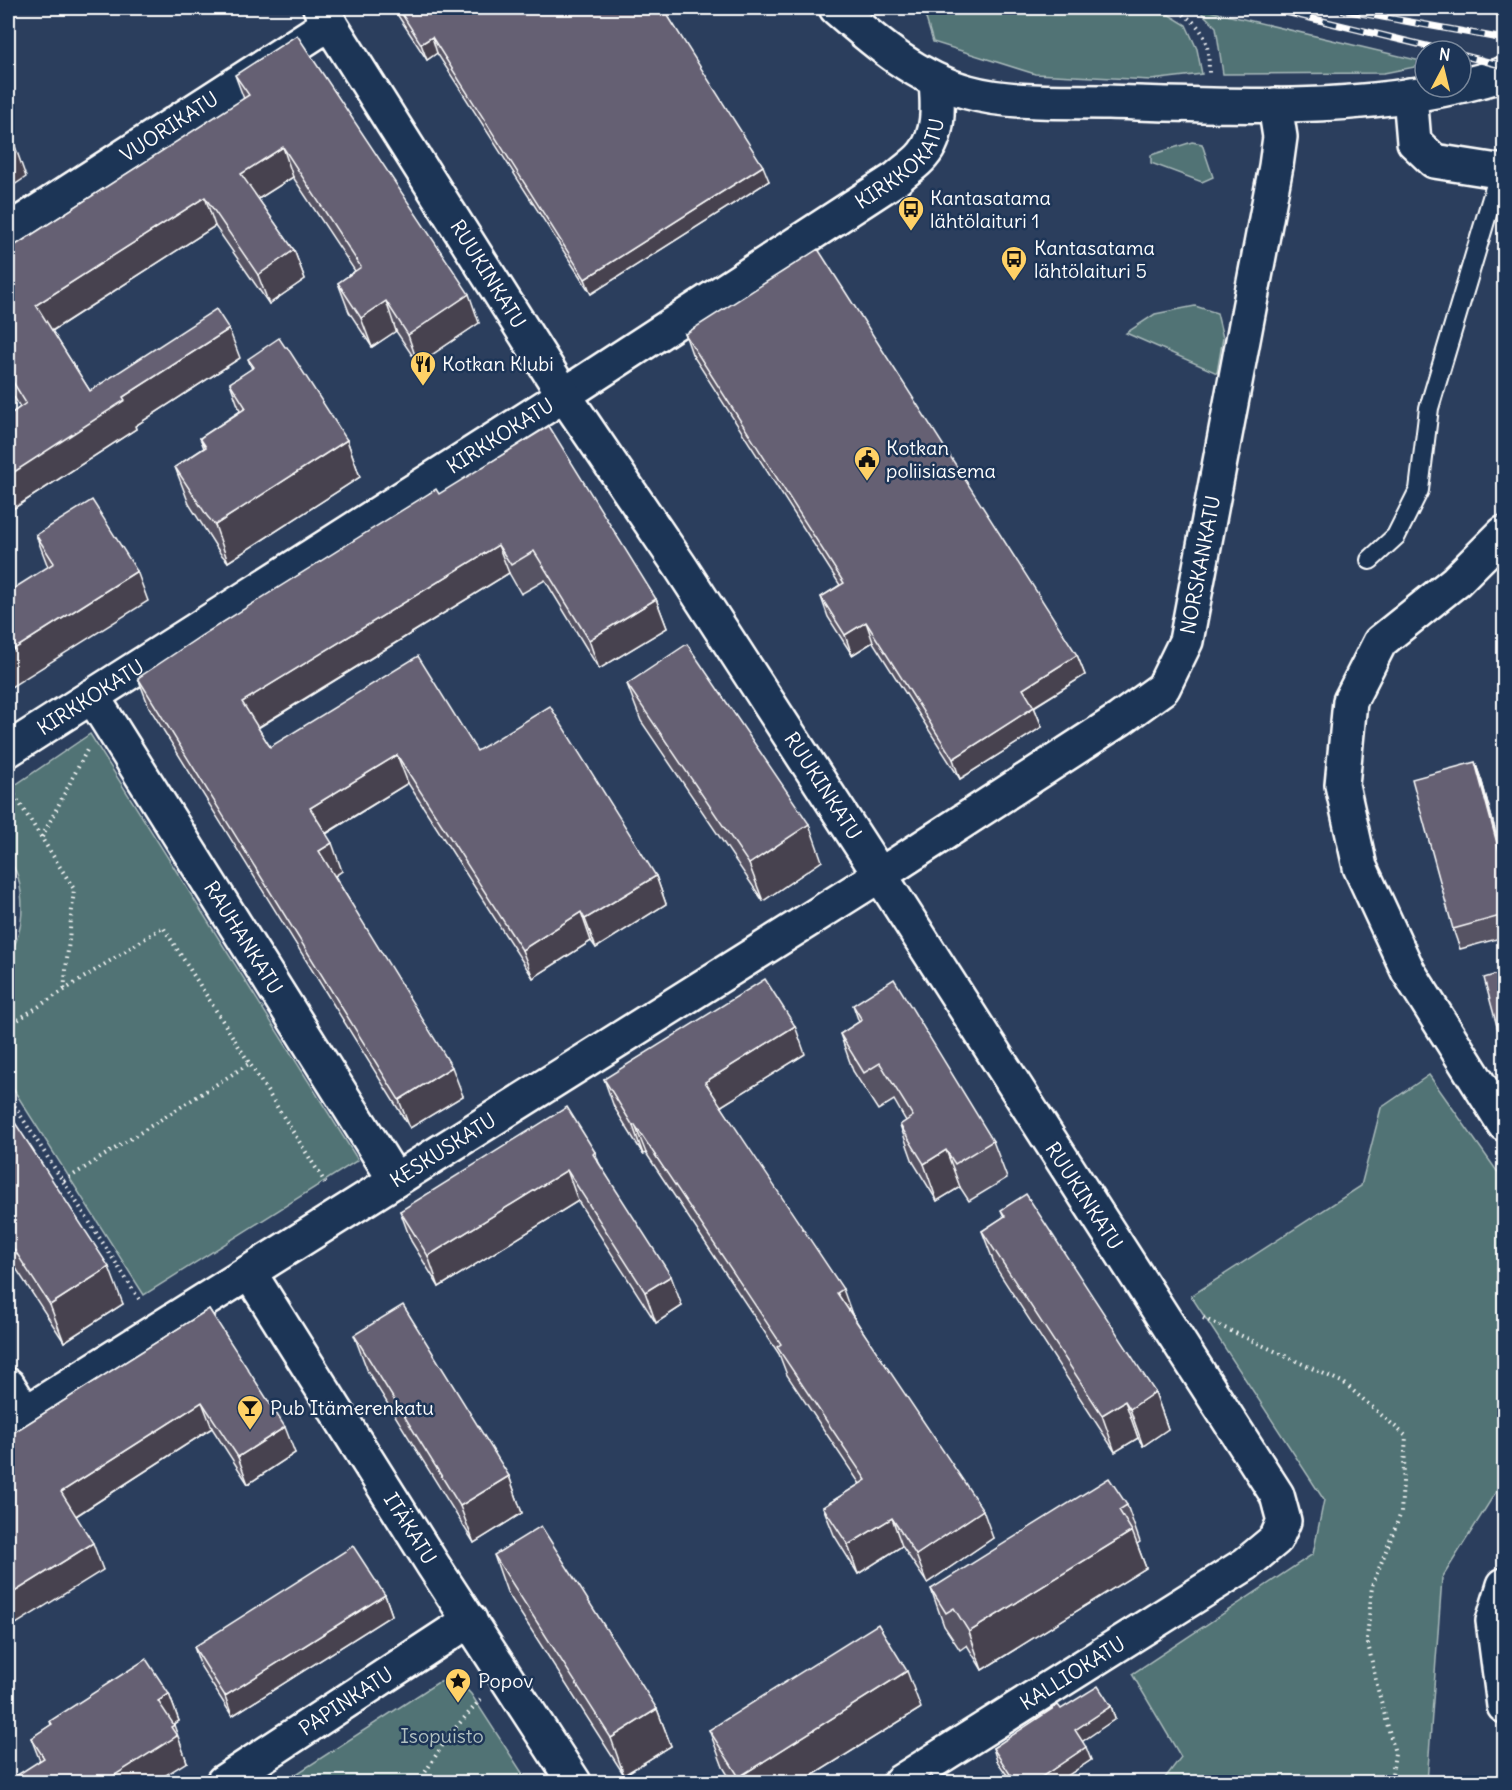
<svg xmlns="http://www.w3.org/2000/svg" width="1512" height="1790" viewBox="0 0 1512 1790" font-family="Delius,sans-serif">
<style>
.green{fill:#517374;stroke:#a8b9ba;stroke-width:1.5}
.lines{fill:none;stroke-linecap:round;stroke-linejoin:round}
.lane-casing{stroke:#fff;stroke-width:22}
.street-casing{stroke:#fff;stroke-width:38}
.secondary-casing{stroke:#fff;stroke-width:38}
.path{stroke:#fff;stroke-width:4;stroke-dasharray:1.5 4.5;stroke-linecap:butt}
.lane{stroke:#1d3557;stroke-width:18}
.street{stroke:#1d3557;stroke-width:33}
.secondary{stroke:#1d3557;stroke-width:33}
.rail-casing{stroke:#fff;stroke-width:7}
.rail{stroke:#1d3557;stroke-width:4.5;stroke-dasharray:14;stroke-linecap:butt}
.wall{fill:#575363;stroke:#fff;stroke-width:1.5}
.shaded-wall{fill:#474350;stroke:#fff;stroke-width:1.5}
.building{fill:#656073;stroke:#fff;stroke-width:1.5}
.labels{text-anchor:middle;stroke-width:5;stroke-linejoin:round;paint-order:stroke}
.street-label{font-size:20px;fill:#fff;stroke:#1d3557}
.poi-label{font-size:20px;fill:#fff;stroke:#1d3557;text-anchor:start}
.park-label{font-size:20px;fill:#b1c0c0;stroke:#1d3557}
</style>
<rect width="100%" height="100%" fill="#2b3e5d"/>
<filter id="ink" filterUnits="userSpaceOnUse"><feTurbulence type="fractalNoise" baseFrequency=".0167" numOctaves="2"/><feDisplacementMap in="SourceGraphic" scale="12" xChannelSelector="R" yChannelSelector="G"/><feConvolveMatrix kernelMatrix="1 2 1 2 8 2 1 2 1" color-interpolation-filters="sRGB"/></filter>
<g filter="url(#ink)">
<g class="green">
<path d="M932 8H1158L1186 25 1197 49 1202 74 1151 80 1035 74 933 42 925 15Z"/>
<path d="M1197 8 1425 62V65L1384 73 1223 74 1216 27Z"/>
<path d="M1192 142 1202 144 1213 177 1202 182 1151 163V155Z"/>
<path d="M1195 306 1217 313 1223 338 1217 373 1126 333 1155 314Z"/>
<path d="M90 734 358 1160 144 1295 8 1081V958C23 933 25 905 18 877 16 869 10 863 8 855 4 843 7 805 8 790Z"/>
<path d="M1429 1075 1504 1181V1479L1442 1578 1427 1782H1162L1181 1757 1132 1674 1313 1554 1324 1500 1191 1296 1361 1186 1381 1108Z"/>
<path d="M455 1678 471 1694 528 1782H284L437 1683Z"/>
</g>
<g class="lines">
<g class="lane-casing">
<path id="lane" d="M1370 560 1396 536 1419 490 1429 408 1500 171"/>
</g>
<g class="street-casing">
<g id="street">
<path d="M836 8C875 42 916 78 968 92 1010 104 1065 101 1108 102 1239 106 1378 114 1504 74"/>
<path d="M1410 95 1414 142 1434 161 1504 172"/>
<path id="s1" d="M8 231 330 23"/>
<path id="s2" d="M564 395 897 178C905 170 916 164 923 155 940 135 938 106 936 81"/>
<path d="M1504 533 1456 581 1380 642 1350 701 1342 785 1360 867 1408 971 1504 1124"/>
<path id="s3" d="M92 696 395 1180"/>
<path id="s4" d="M249 1272 433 1565 574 1782"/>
<path d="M8 1385 25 1412"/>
<path d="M1504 1585 1493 1621 1504 1706"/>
<path id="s5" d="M223 1782 470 1620"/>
<path id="s6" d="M900 1782 1246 1564 1276 1539 1284 1521 1277 1495 880 875 1120 719 1163 688 1186 641 1276 166 1280 137 1275 105"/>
</g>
</g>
<g class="secondary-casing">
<g id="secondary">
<path id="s7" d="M8 750 564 395"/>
<path id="s8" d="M8 1424 880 875 680 566 564 395 320 8"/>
</g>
</g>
<g class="path">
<path d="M1173 8C1205 26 1209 39 1209 75"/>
<path d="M8 785 74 889 64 990"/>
<path d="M42 837 88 748"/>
<path d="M8 1026 163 927 328 1187"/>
<path d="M8 1046 9 1048 8 1050"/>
<path d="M8 1096 141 1302"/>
<path d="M64 1181 250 1063"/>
<path d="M1203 1318 1344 1383 1406 1436 1401 1513 1372 1586 1367 1639 1378 1690 1395 1753 1391 1782"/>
<path d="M419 1782 449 1735 482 1698"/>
</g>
<use href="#lane" class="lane"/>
<use href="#street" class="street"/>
<use href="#secondary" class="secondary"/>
<g class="rail-casing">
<g id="rail">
<path d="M1269 8 1447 51"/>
<path d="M1333 8 1504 39"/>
<path d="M1461 55 1504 66"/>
</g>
</g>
<use href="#rail" class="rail"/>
</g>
<g class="wall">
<path d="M393 8H663L769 181 591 294 437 53 427 60Z"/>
<path d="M235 75 479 323 418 364 396 331 372 347 349 312 338 283 355 271 293 177 258 199 294 250 305 279 269 304 215 226 52 331 90 391 240 358 135 426 136 429 8 512V416L20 407 8 387V250L244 99Z"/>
<path d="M1498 250 1504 252V264H1502Z"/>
<path d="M685 334 1077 655 1085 675 1034 707 1042 727 960 779 873 642 852 655 828 617 821 597 840 585 692 354Z"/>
<path d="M248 359 347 440 360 477 228 562 220 553 189 504 175 467 204 448 200 438 240 411 230 383 252 369Z"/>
<path d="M439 494 656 599 667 628 599 669 545 580 521 594 509 573 258 728 270 747 477 751 656 876 666 904 596 948 591 941 533 978 408 783 326 834 342 871 335 876 463 1096 410 1128 149 707 138 678Z"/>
<path d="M36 535 148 601 48 567Z"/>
<path d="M627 684 822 861 763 901 641 721Z"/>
<path d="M1475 762 1482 782 1504 862V937L1460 949 1453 929Z"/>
<path d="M853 1005 993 1141 1007 1178 969 1201 960 1187 937 1201 913 1162 900 1125 906 1121 894 1100 878 1110 853 1071 840 1034 859 1022Z"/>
<path d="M805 1054 721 1106 993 1538 927 1583 902 1546 858 1574 834 1535 823 1507 860 1484 787 1375 779 1354 646 1153 643 1154 614 1107 604 1079Z"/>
<path d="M8 1112 123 1304 64 1342 8 1256Z"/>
<path d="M595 1152 599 1163 682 1306 656 1323 578 1201 439 1287 411 1241 400 1211Z"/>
<path d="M1001 1210 1155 1392 1168 1429 1143 1446 1138 1438 1115 1452 996 1268 982 1231 1004 1217Z"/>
<path d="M209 1309 295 1453 248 1484 212 1428 76 1516 103 1570 8 1436Z"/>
<path d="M354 1335 509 1476 522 1513 474 1543 368 1372Z"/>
<path d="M1127 1505 1140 1542 1137 1544 1146 1568 982 1670 967 1645 960 1650 944 1626 931 1589Z"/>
<path d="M494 1555 657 1709 671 1746 624 1775 507 1592Z"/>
<path d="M385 1595 392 1615 232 1716 201 1667 194 1647Z"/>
<path d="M169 1694 179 1721 173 1725 187 1762 40 1761 31 1738 51 1725 50 1721Z"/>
<path d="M1111 1706 1115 1719 1082 1741 1091 1760 1058 1782H1012L997 1761 993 1748 1061 1709Z"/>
<path d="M921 1708 802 1782H732L723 1767 709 1730Z"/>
</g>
<g class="shaded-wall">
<path d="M432 37 437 53 427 60 421 44Z"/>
<path d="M15 146 26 177 8 189V151Z"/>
<path d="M283 147 293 177 252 203 241 174Z"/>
<path d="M763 166 769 181 591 294 585 279Z"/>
<path d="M205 197 215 226 47 334 36 305Z"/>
<path d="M294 250 305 279 269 304 258 275Z"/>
<path d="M469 294 479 323 418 364 408 335Z"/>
<path d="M386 301 396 331 372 347 361 318Z"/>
<path d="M229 329 240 358 135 426 136 429 8 512V476L123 397Z"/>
<path d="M347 440 360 477 228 562 215 525Z"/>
<path d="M498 545 509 573 252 731 242 702Z"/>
<path d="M137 571 148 601 8 689V653Z"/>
<path d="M656 599 667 628 599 669 589 640Z"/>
<path d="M866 622 873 642 852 655 845 635Z"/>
<path d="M1077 655 1085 675 1030 709 1023 689Z"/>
<path d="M1034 707 1042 727 960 779 953 759Z"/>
<path d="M397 755 408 783 320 837 310 808Z"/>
<path d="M1475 762 1482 782 1504 862V869Z"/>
<path d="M809 824 822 861 763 901 749 864Z"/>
<path d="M332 843 342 871 330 879 319 851Z"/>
<path d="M656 876 666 904 596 948 585 919Z"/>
<path d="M581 912 591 941 533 978 522 950Z"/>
<path d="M795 1026 805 1054 715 1110 705 1082Z"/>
<path d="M452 1067 463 1096 410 1128 399 1100Z"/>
<path d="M635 1125 646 1153 643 1154 633 1126Z"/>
<path d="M946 1150 960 1187 937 1201 924 1164Z"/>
<path d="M567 1170 578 1201 439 1287 428 1256Z"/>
<path d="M109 1267 123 1304 64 1342 50 1305Z"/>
<path d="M671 1276 682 1306 656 1323 645 1292Z"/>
<path d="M843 1289 853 1317 837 1293Z"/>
<path d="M1155 1392 1168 1429 1143 1446 1130 1409Z"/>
<path d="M1125 1401 1138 1438 1115 1452 1102 1415Z"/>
<path d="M202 1402 212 1428 71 1519 61 1492Z"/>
<path d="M285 1427 295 1453 248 1484 238 1457Z"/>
<path d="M509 1476 522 1513 474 1543 460 1506Z"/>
<path d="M983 1510 993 1538 927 1583 916 1555Z"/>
<path d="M892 1518 902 1546 858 1574 848 1545Z"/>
<path d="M1132 1531 1146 1568 982 1670 969 1632Z"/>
<path d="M93 1543 103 1570 8 1629V1596Z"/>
<path d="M385 1595 392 1615 232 1716 225 1696Z"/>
<path d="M907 1671 921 1708 802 1782H741L739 1777Z"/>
<path d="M169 1694 179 1721 168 1728 158 1701Z"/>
<path d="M1111 1706 1115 1719 1080 1743 1075 1730Z"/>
<path d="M657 1709 671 1746 624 1775 611 1738Z"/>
<path d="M174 1725 187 1762 155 1782H104Z"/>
<path d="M1086 1747 1091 1760 1058 1782H1034Z"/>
</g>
<g class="building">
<path d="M398 8H663L763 166 585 279 432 37 421 44Z"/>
<path d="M297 35 469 294 408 335 386 301 361 318 338 283 361 267 283 147 241 174 294 250 258 275 205 197 36 305 90 391 216 309 229 329 123 397 125 400 8 476V416L26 403 8 374V250L249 95 235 75Z"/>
<path d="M8 134 15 146 8 151Z"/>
<path d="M1504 228V252L1498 250Z"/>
<path d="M818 249 1077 655 1023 689 1034 707 953 759 866 622 845 635 821 597 844 583 685 334Z"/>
<path d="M279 338 285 347H287L347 440 215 525 207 516 175 467 206 447 200 438 246 408 230 383 254 367 248 359Z"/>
<path d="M549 426 656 599 589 640 534 551 511 565 498 545 242 702 270 747 418 656 477 751 550 706 656 876 585 919 581 912 522 950 397 755 310 808 332 843 319 851 452 1067 399 1100 138 678 201 636 436 489 439 494Z"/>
<path d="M92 500 137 571 8 653V592L54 563 36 535Z"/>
<path d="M687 644 809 824 749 864 627 684Z"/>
<path d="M1475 762 1504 869V915L1453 929 1412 779Z"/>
<path d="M1504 972V1052L1484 978Z"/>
<path d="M765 979 795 1026 705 1082 843 1289 837 1293 983 1510 916 1555 892 1518 848 1545 823 1507 866 1480 777 1347 781 1344 635 1125 633 1126 604 1079Z"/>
<path d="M894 979 993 1141 955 1164 946 1150 924 1164 900 1125 913 1116 880 1063 864 1073 840 1034 862 1020 853 1005Z"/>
<path d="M567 1107 595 1152 593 1154 671 1276 645 1292 567 1170 428 1256 400 1211Z"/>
<path d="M8 1112 109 1267 50 1305 8 1240Z"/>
<path d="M1026 1194 1155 1392 1130 1409 1125 1401 1102 1415 982 1231 1005 1216 1001 1210Z"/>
<path d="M403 1305 509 1476 460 1506 354 1335Z"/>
<path d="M209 1309 285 1427 238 1457 202 1402 61 1492 93 1543 8 1596V1436Z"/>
<path d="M1109 1478 1127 1505 1119 1510 1132 1531 969 1632 954 1608 946 1613 931 1589Z"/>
<path d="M541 1526 657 1709 611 1738 494 1555Z"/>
<path d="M353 1546 385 1595 225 1696 194 1647Z"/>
<path d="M878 1624 907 1671 739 1777 709 1730Z"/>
<path d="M146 1659 169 1694 158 1701 174 1725 171 1727 177 1736 104 1782H8V1781L44 1758 31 1738 52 1724 50 1721Z"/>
<path d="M1098 1686 1111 1706 1075 1730 1086 1747 1034 1782H1015L993 1748 1058 1705 1061 1709Z"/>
<path d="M931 1775 936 1782H920Z"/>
</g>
</g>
<defs>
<g id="bus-pin" transform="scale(1.35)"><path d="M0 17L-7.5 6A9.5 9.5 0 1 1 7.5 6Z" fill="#ffd166" stroke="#1d3557"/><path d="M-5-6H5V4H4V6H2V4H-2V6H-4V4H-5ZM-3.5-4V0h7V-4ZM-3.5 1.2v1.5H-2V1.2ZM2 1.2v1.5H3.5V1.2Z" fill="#111"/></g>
<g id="restaurant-pin" transform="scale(1.35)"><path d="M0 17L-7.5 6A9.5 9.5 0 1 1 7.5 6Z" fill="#ffd166" stroke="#1d3557"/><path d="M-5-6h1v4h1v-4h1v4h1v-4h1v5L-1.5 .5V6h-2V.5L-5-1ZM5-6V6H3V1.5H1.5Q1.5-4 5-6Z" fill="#111"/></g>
<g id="civic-pin" transform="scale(1.35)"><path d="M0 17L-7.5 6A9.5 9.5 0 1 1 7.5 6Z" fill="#ffd166" stroke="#1d3557"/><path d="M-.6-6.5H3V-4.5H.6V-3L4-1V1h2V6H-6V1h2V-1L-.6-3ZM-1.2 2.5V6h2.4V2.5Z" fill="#111"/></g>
<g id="bar-pin" transform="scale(1.35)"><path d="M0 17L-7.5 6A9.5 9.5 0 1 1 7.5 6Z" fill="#ffd166" stroke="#1d3557"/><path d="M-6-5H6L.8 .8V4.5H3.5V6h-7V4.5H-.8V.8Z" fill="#111"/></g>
<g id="sight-pin" transform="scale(1.35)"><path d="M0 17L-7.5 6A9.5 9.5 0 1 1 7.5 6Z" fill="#ffd166" stroke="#1d3557"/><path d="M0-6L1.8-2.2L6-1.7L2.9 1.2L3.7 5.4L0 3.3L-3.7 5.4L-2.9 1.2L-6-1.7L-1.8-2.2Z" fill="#111"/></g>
</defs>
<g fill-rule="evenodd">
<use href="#bus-pin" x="911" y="209"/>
<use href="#bus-pin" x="1014" y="259"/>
<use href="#restaurant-pin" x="423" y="364"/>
<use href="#civic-pin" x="867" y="459"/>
<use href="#bar-pin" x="250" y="1408"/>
<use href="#sight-pin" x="458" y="1681"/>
</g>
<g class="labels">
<g class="street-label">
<text dy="7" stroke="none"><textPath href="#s1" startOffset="192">VUORIKATU</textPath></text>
<text dy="7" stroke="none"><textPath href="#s2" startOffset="411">KIRKKOKATU</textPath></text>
<text transform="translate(488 274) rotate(58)" y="7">RUUKINKATU</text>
<text dy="7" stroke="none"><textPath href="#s7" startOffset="584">KIRKKOKATU</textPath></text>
<text dy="7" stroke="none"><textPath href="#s6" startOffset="1700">NORSKANKATU</textPath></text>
<text dy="7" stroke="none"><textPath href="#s7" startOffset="98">KIRKKOKATU</textPath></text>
<text transform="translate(823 786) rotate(57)" y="7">RUUKINKATU</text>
<text dy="7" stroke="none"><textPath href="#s3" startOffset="285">RAUHANKATU</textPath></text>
<text dy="7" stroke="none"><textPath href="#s8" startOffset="514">KESKUSKATU</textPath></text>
<text transform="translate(1084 1196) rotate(57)" y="7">RUUKINKATU</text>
<text dy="7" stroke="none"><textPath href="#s4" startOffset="303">ITÄKATU</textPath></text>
<text dy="7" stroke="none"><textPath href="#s6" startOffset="204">KALLIOKATU</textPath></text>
<text dy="7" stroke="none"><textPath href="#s5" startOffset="147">PAPINKATU</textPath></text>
</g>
<g class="poi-label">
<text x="930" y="205">Kantasatama<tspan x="930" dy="23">lähtölaituri 1</tspan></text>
<text x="1034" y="255">Kantasatama<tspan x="1034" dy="23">lähtölaituri 5</tspan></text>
<text x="442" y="371">Kotkan Klubi</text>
<text x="886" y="455">Kotkan<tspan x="886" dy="23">poliisiasema</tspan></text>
<text x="270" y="1415">Pub Itämerenkatu</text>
<text x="478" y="1688">Popov</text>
</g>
<g class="park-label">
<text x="442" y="1743">Isopuisto</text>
</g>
</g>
<rect width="1512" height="1790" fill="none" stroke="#1d3557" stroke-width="30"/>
<rect x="15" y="15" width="1482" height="1760" fill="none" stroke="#fff" stroke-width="2" filter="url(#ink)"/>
<g transform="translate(1443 69) rotate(7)"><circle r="28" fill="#1d3557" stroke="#77869a" stroke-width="1.5"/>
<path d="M0-4.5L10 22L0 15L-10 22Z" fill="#ffd166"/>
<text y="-9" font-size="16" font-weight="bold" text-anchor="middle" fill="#ffffff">N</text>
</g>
</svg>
